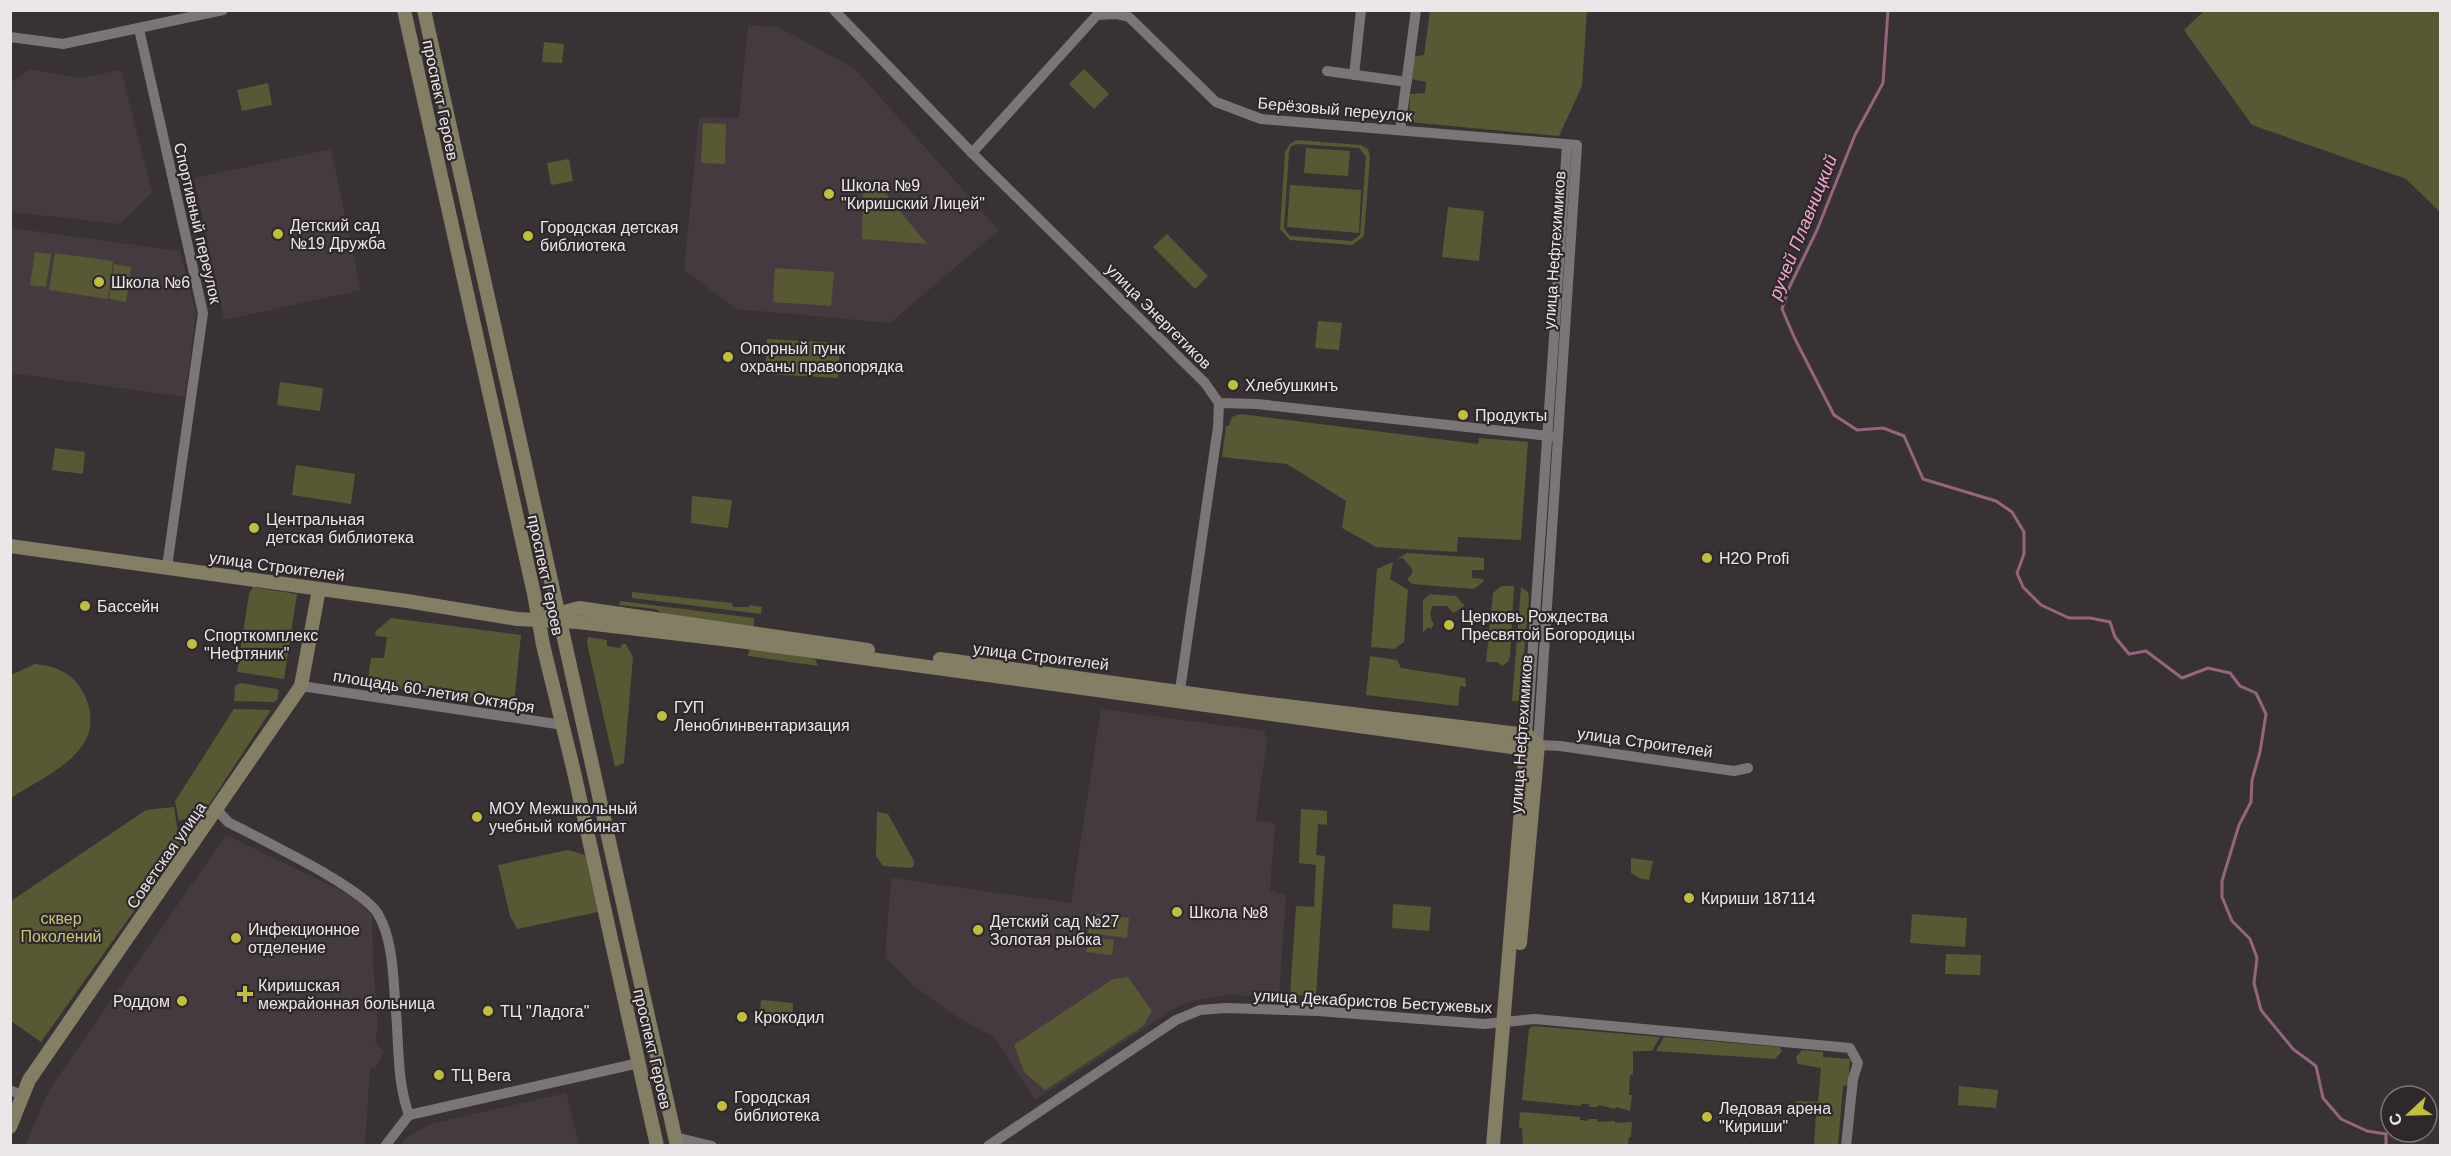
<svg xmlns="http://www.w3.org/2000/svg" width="2451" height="1156" viewBox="0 0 2451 1156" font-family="Helvetica,sans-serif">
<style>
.built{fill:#453a40}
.green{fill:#585835;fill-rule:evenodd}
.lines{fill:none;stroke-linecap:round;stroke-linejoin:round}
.stream{stroke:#95657f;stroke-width:3}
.street{stroke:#7b7578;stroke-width:10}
.secondary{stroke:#837e64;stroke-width:14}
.poi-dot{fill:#c0be40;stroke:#2e282b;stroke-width:2}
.labels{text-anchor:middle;stroke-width:4.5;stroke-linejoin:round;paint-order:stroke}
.street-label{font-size:16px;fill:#ebe7e9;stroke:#2e282b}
.poi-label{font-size:16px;fill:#ebe7e9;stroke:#2e282b;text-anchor:start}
.park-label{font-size:16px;fill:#c7c678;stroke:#2e282b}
.water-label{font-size:18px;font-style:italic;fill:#f0a6cf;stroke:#2e282b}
</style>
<rect width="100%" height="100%" fill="#383235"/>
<g class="built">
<path d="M748 25 780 28 855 69 999 230 890 323 736 309 684 270 699 117 739 118Z"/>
<path d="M30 69 80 78 121 70 152 193 120 224 11 212V83Z"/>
<path d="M331 149 361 290 224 320 194 178Z"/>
<path d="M11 228 180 251 196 313 185 397 11 373Z"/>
<path d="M1101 709 1264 731 1267 740 1256 820 1275 823 1270 890 1286 896 1279 997 1230 995 1199 1000 1179 1006 1035 1100 994 1037 954 1015 934 1000 914 986 885 957 891 878 1071 903Z"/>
<path d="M226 835 356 898 372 916 373 962 378 1025 375 1042 384 1052 377 1066 370 1069 365 1145 25 1146 49 1090Z"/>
<path d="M566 1093 579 1145H401L406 1138 430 1124Z"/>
</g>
<g class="green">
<path d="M1430 11H1587L1582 86 1559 136 1409 122 1410 94 1425 93 1426 82 1411 79 1413 57 1424 55Z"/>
<path d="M2204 11H2440V212L2406 179 2252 125 2184 30Z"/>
<path d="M544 42 564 44 562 63 542 62Z"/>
<path d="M1084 69 1109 94 1094 109 1069 84Z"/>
<path d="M268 83 272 105 242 111 237 90Z"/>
<path d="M703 123 726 124 725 164 701 163Z"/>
<path d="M1296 140 1361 145 1368 149 1370 157 1364 236 1352 245 1290 240 1280 229 1285 152 1290 144ZM1297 144 1359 148 1366 157 1360 235 1352 241 1290 236 1284 228 1289 152 1291 146Z"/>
<path d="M1306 148 1350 151 1348 176 1304 173Z"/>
<path d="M569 159 573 181 551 185 547 163Z"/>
<path d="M875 181 927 244 862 239 863 186Z"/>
<path d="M1290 185 1361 190 1359 233 1287 227Z"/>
<path d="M1448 207 1484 211 1479 261 1442 257Z"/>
<path d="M1167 234 1208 276 1195 289 1153 247Z"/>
<path d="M35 252 51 254 46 287 30 285Z"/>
<path d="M55 253 113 261 108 299 49 290Z"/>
<path d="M114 264 131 267 126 302 109 299Z"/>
<path d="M775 268 834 272 831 306 773 302Z"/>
<path d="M1318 321 1342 323 1339 350 1315 348Z"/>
<path d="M767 339 840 343 838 378 765 374Z"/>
<path d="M280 382 323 388 320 411 277 405Z"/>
<path d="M1241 414 1478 444 1479 438 1528 442 1521 540 1458 537 1457 552 1376 547 1342 528 1346 501 1287 464 1222 457 1226 426H1229L1232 417Z"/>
<path d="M55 448 85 452 83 474 52 470Z"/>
<path d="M296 465 355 474 351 504 292 495Z"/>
<path d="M692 496 732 500 728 528 691 523Z"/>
<path d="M1407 553 1484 558V570H1472V578L1484 579 1483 582 1474 589 1412 584 1407 579 1412 574V569L1403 558 1397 559Z"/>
<path d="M1393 562 1390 579 1408 590 1404 642 1394 649 1371 647 1377 569Z"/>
<path d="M1501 586H1514L1510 656 1508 662 1502 666 1498 662H1486L1493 593Z"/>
<path d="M253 587 297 594 284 679 237 672 249 594Z"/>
<path d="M1521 587 1528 592 1529 597 1520 701H1512Z"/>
<path d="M632 592 732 603 733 607H749V605L762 607 761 614 632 598Z"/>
<path d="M1430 594 1456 596 1465 606 1453 613 1447 606H1433C1429 612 1430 618 1434 624L1431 629 1429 627 1423 632V600Z"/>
<path d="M620 601 754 618V625L752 627 665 616 656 609 619 605Z"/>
<path d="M391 618 521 635 514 703 367 685 371 658H384L387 637 375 636 376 631Z"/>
<path d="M588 637 607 640V646L620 648 622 644H626L633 657 624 763 615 767 587 643Z"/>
<path d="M753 648 815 659 818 666 748 656 749 651Z"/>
<path d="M1370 656 1397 660 1401 668 1465 678 1466 687 1460 686 1458 706 1366 695Z"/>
<path d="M35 664C57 667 73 672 84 694 111 750 49 773 11 798V675Z"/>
<path d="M240 683 277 689 279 691 277 700 274 702 234 701 235 686Z"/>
<path d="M234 709 271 710 204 812 179 821 175 801Z"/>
<path d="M174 807 180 846 41 1042 11 1021V901L146 810Z"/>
<path d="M1301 809 1327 811V825L1318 824 1316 855 1325 856 1316 996 1290 995 1296 906 1314 907 1316 865 1299 863Z"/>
<path d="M877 812 888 814 914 861V866L910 868 883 866 876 856Z"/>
<path d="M568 850 585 855 598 912 517 929 510 916 498 865Z"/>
<path d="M1631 858 1653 861 1649 880 1639 878 1631 873Z"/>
<path d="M1393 904 1431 907 1429 931 1392 928Z"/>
<path d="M1091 913 1129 918 1127 938 1088 933Z"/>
<path d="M1912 914 1967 918 1965 947 1910 943Z"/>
<path d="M1088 937 1114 940 1112 955 1086 952Z"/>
<path d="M1946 954 1981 955 1980 975 1945 974Z"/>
<path d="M1128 977 1152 1011 1143 1026 1045 1090 1024 1072 1014 1045 1113 979Z"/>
<path d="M761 1000 793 1003 792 1024 759 1022Z"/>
<path d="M1533 1026 1660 1037 1652 1051H1633V1075H1630L1629 1095H1632L1630 1111 1616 1107 1615 1109 1598 1105V1107H1589V1104H1581V1106L1522 1100 1529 1029Z"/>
<path d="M1664 1037 1779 1047 1782 1051 1775 1059 1656 1051Z"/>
<path d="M1802 1050 1823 1052V1057L1850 1059 1848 1085 1843 1086 1838 1145H1814L1816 1113 1797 1111 1794 1109 1796 1101 1818 1102 1821 1068 1798 1064 1796 1057Z"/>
<path d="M1959 1086 1998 1090 1996 1108 1958 1105Z"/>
<path d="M1520 1112 1580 1117V1120L1588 1121V1119H1597L1598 1122 1615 1121V1123L1632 1122 1631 1137H1629L1628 1145H1523L1522 1128H1519Z"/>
</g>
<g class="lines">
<path class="stream" d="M1888 10 1883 83 1855 135 1817 230 1788 290 1782 309 1795 339 1834 415 1857 430 1883 428 1904 436 1923 479 1996 501 2012 512 2024 532V554L2017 573 2023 587 2041 605 2069 618H2090L2110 622 2115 637 2129 654 2146 651 2182 678 2208 668 2230 673 2240 686 2256 693 2266 714 2260 752 2252 780 2251 802 2239 825 2222 881V897L2232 921 2250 939 2257 958 2254 983 2261 1010 2293 1049 2316 1066 2323 1098 2341 1119 2367 1131 2386 1134V1146"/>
<g class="street">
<path d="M834 10 972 153 1205 383 1219 403 1257 404 1558 437"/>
<path d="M139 29 203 313 167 567"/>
<path d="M10 37 63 44 223 10"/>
<path d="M1327 71 1407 82"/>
<path d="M1354 75 1361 10"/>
<path d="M1400 130 1416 10"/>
<path d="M1567 145 1526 749 1538 745 1560 746 1734 771 1748 768"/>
<path d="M972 153 1097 15 1116 14 1129 17 1216 102 1261 119 1577 145 1538 745"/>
<path d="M301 686 563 725"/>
<path d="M1179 697 1218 427 1219 403"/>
<path d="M217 810 228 822C260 839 362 887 378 914 394 941 393 981 396 1012 399 1046 397 1082 409 1115"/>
<path d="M10 1090 22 1095"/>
<path d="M675 1137 712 1146"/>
<path d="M385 1146 409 1115 639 1063"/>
<path d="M988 1146 1176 1020 1200 1010 1225 1008 1318 1011 1484 1024 1535 1019 1850 1048 1858 1063 1853 1079 1846 1146"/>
</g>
<g class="secondary">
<path d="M404 10 534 594 543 645 574 772 657 1146"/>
<path d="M424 10 677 1146"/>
<path d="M10 546 407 601 517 619 578 622 739 641 1526 749 1493 1146"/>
<path d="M543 618 579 608 868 650"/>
<path d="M940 659 1252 702 1527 735 1538 745 1520 943"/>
<path d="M10 1127 29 1080 301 686 319 589"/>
</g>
</g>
<g class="poi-dot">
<circle cx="829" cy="194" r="6"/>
<circle cx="278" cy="234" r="6"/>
<circle cx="528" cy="236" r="6"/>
<circle cx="99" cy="282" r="6"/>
<circle cx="728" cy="357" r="6"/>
<circle cx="1233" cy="385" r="6"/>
<circle cx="1463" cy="415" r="6"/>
<circle cx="254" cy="528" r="6"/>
<circle cx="1707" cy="558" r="6"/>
<circle cx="85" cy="606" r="6"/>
<circle cx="1449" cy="625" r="6"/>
<circle cx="192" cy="644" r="6"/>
<circle cx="662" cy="716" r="6"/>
<circle cx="477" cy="817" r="6"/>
<circle cx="1689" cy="898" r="6"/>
<circle cx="1177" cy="912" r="6"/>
<circle cx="978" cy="930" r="6"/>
<circle cx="236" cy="938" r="6"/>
<path d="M242 985h6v6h6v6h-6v6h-6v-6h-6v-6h6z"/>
<circle cx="182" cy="1001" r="6"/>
<circle cx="488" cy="1011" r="6"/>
<circle cx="742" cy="1017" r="6"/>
<circle cx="439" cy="1075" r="6"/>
<circle cx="722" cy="1106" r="6"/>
<circle cx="1707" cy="1117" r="6"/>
</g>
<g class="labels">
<g class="street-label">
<text transform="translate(441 100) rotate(78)" y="6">проспект Героев</text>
<text transform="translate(1335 109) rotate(5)" y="6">Берёзовый переулок</text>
<text transform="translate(198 223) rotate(77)" y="6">Спортивный переулок</text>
<text transform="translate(1554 250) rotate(-86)" y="6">улица Нефтехимиков</text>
<text transform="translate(1159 316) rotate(45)" y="6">улица Энергетиков</text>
<text transform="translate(277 566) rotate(8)" y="6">улица Строителей</text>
<text transform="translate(546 575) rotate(78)" y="6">проспект Героев</text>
<text transform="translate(1041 656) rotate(7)" y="6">улица Строителей</text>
<text transform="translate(434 691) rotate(9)" y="6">площадь 60-летия Октября</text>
<text transform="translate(1521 734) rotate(-86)" y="6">улица Нефтехимиков</text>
<text transform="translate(1645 742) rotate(8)" y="6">улица Строителей</text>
<text transform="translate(166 855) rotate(-55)" y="6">Советская улица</text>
<text transform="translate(1373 1001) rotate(3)" y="6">улица Декабристов Бестужевых</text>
<text transform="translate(653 1049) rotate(77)" y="6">проспект Героев</text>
</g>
<g class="poi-label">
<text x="841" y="191">Школа №9<tspan x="841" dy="18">"Киришский Лицей"</tspan></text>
<text x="290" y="231">Детский сад<tspan x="290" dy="18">№19 Дружба</tspan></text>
<text x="540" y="233">Городская детская<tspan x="540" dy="18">библиотека</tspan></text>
<text x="111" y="288">Школа №6</text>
<text x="740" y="354">Опорный пунк<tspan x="740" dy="18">охраны правопорядка</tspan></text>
<text x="1245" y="391">Хлебушкинъ</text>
<text x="1475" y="421">Продукты</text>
<text x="266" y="525">Центральная<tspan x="266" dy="18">детская библиотека</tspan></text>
<text x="1719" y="564">H2O Profi</text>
<text x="97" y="612">Бассейн</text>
<text x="1461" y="622">Церковь Рождества<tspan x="1461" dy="18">Пресвятой Богородицы</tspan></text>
<text x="204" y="641">Спорткомплекс<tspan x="204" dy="18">"Нефтяник"</tspan></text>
<text x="674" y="713">ГУП<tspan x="674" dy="18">Леноблинвентаризация</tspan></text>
<text x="489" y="814">МОУ Межшкольный<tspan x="489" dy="18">учебный комбинат</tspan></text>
<text x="1701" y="904">Кириши 187114</text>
<text x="1189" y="918">Школа №8</text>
<text x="990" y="927">Детский сад №27<tspan x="990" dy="18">Золотая рыбка</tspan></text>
<text x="248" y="935">Инфекционное<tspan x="248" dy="18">отделение</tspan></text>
<text x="258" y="991">Киришская<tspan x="258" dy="18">межрайонная больница</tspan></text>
<text x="170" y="1007" text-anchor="end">Роддом</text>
<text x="500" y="1017">ТЦ "Ладога"</text>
<text x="754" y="1023">Крокодил</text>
<text x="451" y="1081">ТЦ Вега</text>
<text x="734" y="1103">Городская<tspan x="734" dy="18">библиотека</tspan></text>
<text x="1719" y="1114">Ледовая арена<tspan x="1719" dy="18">"Кириши"</tspan></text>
</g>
<g class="park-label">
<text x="61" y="924">сквер<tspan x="61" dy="18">Поколений</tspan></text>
</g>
<g class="water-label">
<text transform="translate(1803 227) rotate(-68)" y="6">ручей Плавницкий</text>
</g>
</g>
<rect width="2451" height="1156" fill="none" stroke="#ebe7e9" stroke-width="24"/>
<g transform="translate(2409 1114) rotate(248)"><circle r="28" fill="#2e282b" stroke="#7a7477" stroke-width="1.5"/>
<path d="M0-4.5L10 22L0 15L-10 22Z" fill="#c0be40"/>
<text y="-9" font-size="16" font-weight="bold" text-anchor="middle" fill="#ebe7e9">С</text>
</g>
</svg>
